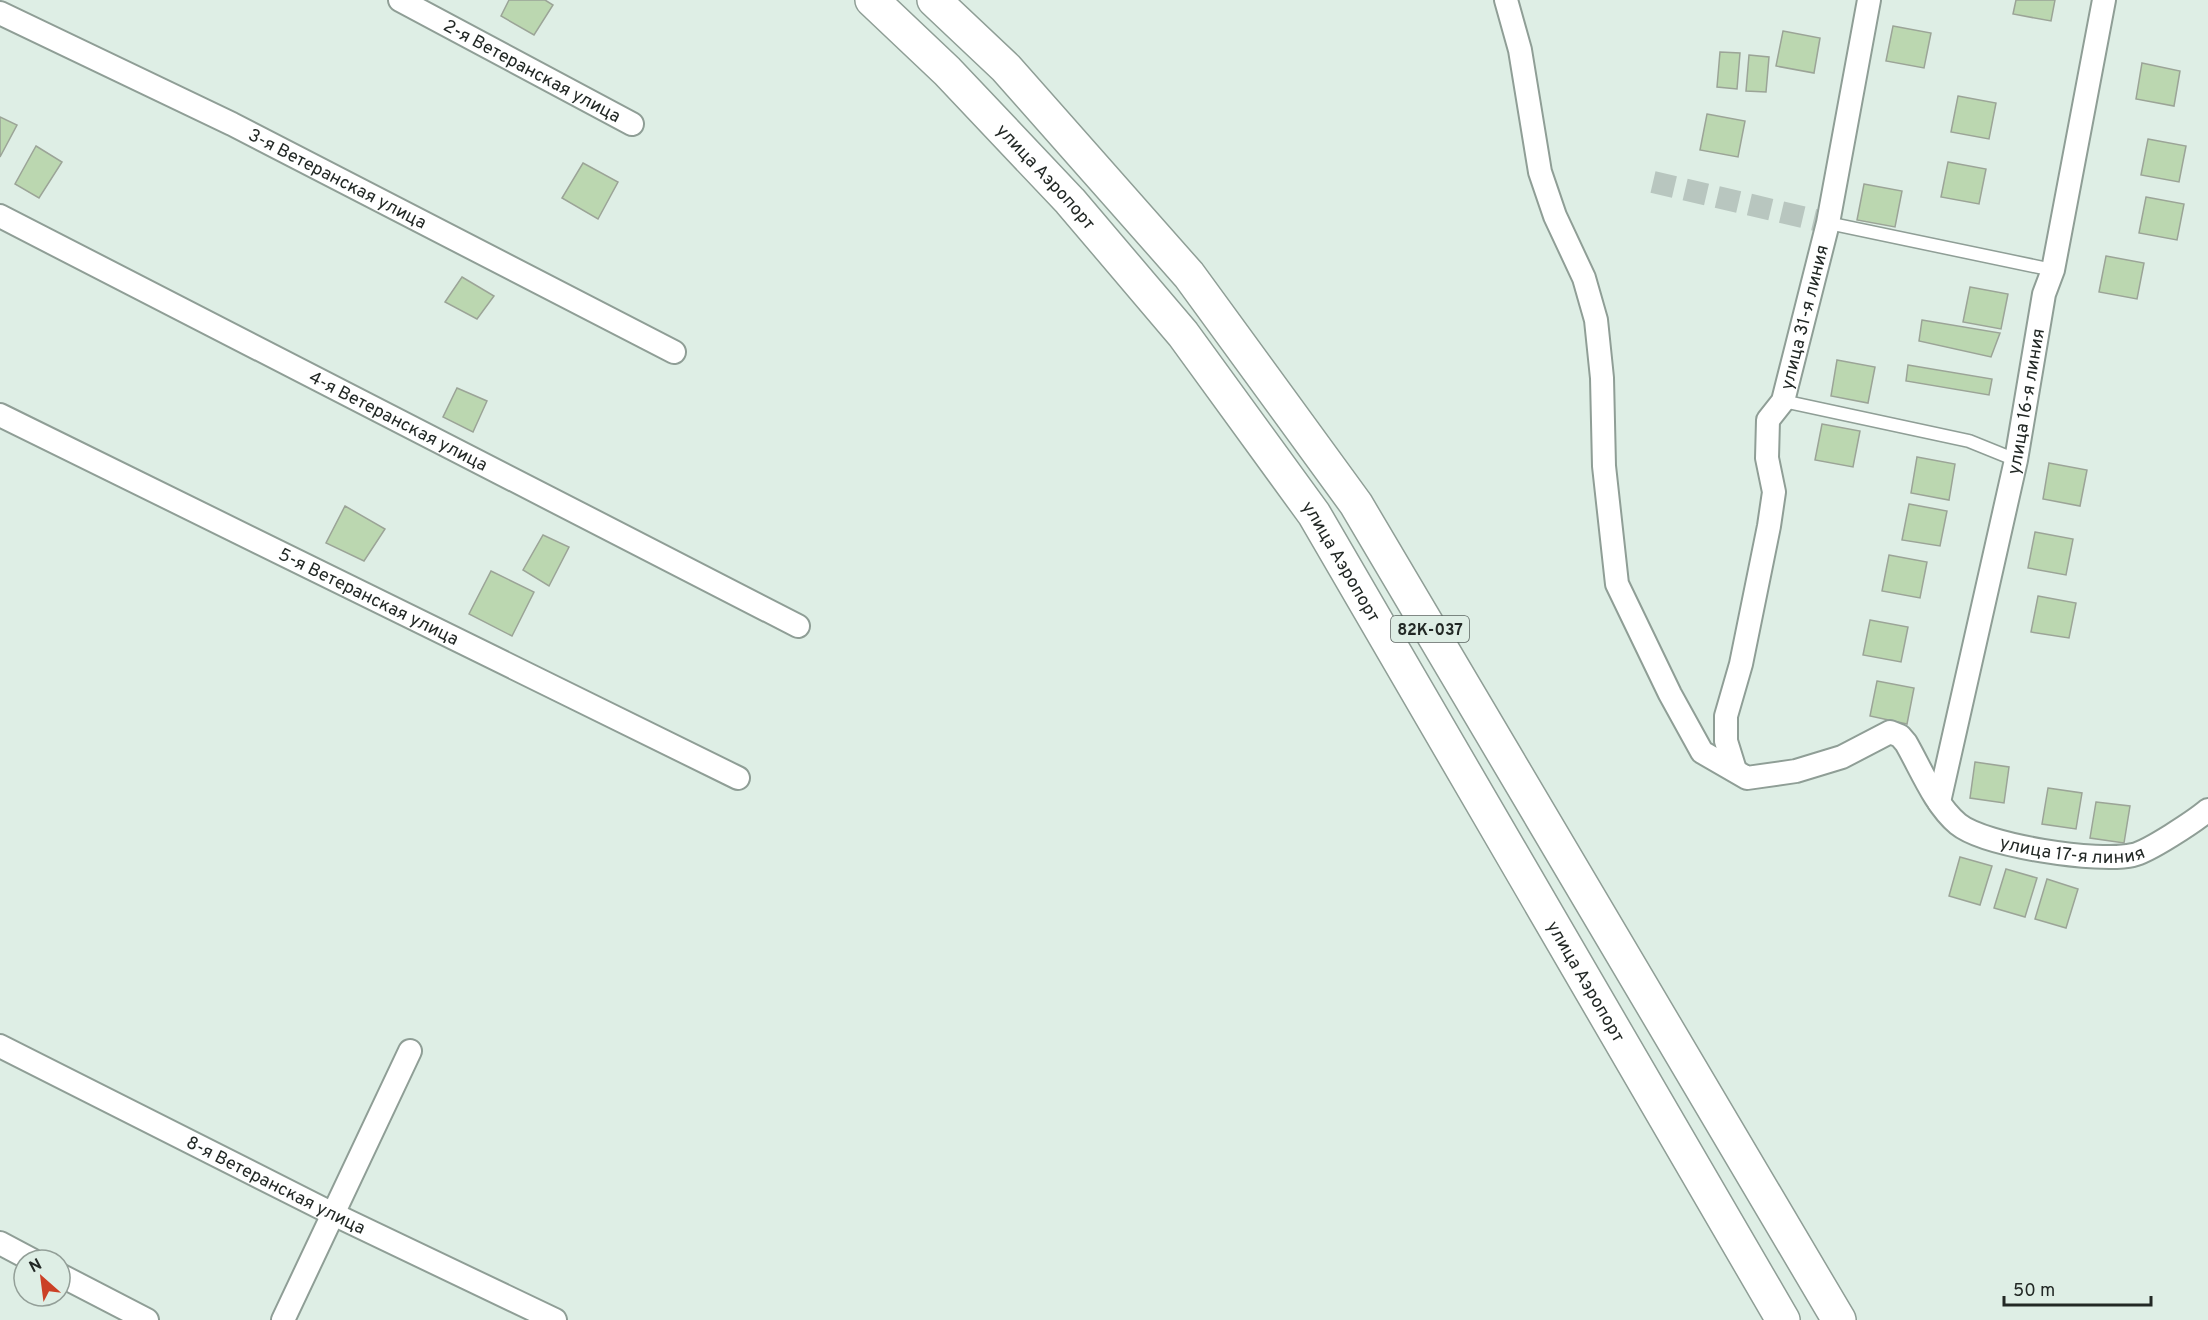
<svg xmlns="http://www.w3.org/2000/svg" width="2208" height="1320" viewBox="0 0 2208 1320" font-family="Overpass,sans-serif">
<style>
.building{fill:#bbd7b0;stroke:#9ba497;stroke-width:1.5}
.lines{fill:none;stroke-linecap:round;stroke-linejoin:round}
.street-tunnel{stroke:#b8c6bf;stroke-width:22;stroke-dasharray:22 11;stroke-linecap:butt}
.lane-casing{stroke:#8f9e96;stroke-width:15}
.street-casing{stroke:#8f9e96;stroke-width:26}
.primary-casing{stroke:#8f9e96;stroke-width:36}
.lane{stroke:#fff;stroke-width:12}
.street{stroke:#fff;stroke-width:22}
.primary{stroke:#fff;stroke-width:33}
.labels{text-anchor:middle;stroke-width:6;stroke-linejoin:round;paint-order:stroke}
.shield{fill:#deeee5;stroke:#5a635f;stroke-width:1.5}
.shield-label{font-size:16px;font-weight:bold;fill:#222825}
.street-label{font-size:18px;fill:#222825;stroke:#deeee5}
</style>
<rect width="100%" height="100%" fill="#deeee5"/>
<g class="building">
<path d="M509 0H545L553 5 534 35 501 16Z"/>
<path d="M2016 0H2055L2051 21 2013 14Z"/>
<path d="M1893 26 1931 33 1924 68 1886 61Z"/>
<path d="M1783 31 1820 38 1814 73 1776 66Z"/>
<path d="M1720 52 1740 53 1737 89 1717 87Z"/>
<path d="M1749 55 1769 57 1766 92 1746 91Z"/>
<path d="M2142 63 2180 71 2174 106 2136 99Z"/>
<path d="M1958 96 1996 103 1989 139 1951 132Z"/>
<path d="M1707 114 1745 121 1738 157 1700 150Z"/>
<path d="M0 117 17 125 0 157Z"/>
<path d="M2148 139 2186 146 2179 182 2141 175Z"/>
<path d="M36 146 62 162 39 198 15 184Z"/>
<path d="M1948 162 1986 169 1979 204 1941 197Z"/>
<path d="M583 163 618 182 598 219 562 198Z"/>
<path d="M1864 184 1902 191 1895 227 1857 220Z"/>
<path d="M2146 197 2184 204 2177 240 2139 233Z"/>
<path d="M2106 256 2144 263 2137 299 2099 292Z"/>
<path d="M462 277 494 296 477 319 445 302Z"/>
<path d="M1970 287 2008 294 2001 329 1963 322Z"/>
<path d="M1922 320 2000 333 1991 357 1919 341Z"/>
<path d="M1837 360 1875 367 1868 403 1831 396Z"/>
<path d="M1908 365 1992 379 1989 395 1906 381Z"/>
<path d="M457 388 487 401 473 432 443 417Z"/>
<path d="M1822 424 1860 431 1853 467 1815 460Z"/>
<path d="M1917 457 1955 464 1949 500 1911 493Z"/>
<path d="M2049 463 2087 470 2080 506 2043 499Z"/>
<path d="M1909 504 1947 511 1940 546 1902 540Z"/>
<path d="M345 506 385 529 364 561 326 543Z"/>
<path d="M2035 532 2073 539 2066 575 2028 568Z"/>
<path d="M543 535 569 547 549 586 523 570Z"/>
<path d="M1889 555 1927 562 1920 598 1882 591Z"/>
<path d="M491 571 534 592 512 636 469 614Z"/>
<path d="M2038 596 2076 603 2069 638 2031 632Z"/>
<path d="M1870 620 1908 627 1901 662 1863 655Z"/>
<path d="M1877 681 1914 688 1907 724 1870 716Z"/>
<path d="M1975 762 2009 767 2004 803 1970 798Z"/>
<path d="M2048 788 2082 793 2076 829 2042 824Z"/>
<path d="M2096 802 2130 806 2124 843 2090 838Z"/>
<path d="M1960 857 1992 866 1980 905 1949 896Z"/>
<path d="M2006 869 2037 878 2025 917 1994 908Z"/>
<path d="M2047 879 2078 889 2066 928 2035 919Z"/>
</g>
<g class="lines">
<path class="street-tunnel" d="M1653 182 1828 223"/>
<g class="lane-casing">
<g id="lane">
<path d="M1828 223 2053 270"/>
<path d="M1783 401 1969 441 2016 460"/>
</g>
</g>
<g class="street-casing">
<g id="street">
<path id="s1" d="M400 0 632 124"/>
<path id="s2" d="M1506 0 1520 50 1540 172 1555 216 1584 278 1596 320 1602 378 1604 466 1617 584 1670 694 1702 752 1747 778 1796 771 1842 757 1890 732 1900 736 1906 743C1921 769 1935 805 1958 824 1985 846 2099 863 2133 855 2148 852 2195 821 2208 810"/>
<path id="s3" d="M0 13 232 124 674 352"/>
<path id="s4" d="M0 216 798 626"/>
<path id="s5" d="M0 415 738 778"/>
<path id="s6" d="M1735 770 1726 741V716L1741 664 1769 526 1774 492 1767 458 1768 420 1783 401 1828 223 1869 0"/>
<path id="s7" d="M1939 802 2016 460 2044 294 2053 270 2104 0"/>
<path id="s8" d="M0 1046 331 1213 555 1320"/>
<path d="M0 1243 32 1260"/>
<path d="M60 1275 147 1320"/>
<path d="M283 1320 410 1051"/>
</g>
</g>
<g class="primary-casing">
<g id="primary">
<path id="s9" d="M872 0 947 71 1070 201 1183 334 1314 514 1783 1320"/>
<path d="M934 0 1006 68 1189 275 1356 504 1839 1320"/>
</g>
</g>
<use href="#lane" class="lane"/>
<use href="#street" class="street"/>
<use href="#primary" class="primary"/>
</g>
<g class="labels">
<rect class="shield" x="1391" y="616" width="78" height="26" rx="4.5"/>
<g class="shield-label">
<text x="1430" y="635">82К-037</text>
</g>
<g class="street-label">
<text dy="6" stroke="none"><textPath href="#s1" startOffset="150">2-я Ветеранская улица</textPath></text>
<text dy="6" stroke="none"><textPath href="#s9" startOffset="248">улица Аэропорт</textPath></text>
<text dy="6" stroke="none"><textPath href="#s3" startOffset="376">3-я Ветеранская улица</textPath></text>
<text dy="6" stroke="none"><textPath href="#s6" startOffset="468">улица 31-я линия</textPath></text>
<text dy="6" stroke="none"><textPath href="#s7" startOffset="410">улица 16-я линия</textPath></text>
<text dy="6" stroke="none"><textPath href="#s4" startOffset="448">4-я Ветеранская улица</textPath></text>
<text dy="6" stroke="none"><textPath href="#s9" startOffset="734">улица Аэропорт</textPath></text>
<text dy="6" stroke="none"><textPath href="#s5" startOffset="411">5-я Ветеранская улица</textPath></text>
<text dy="6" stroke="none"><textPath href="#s2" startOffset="1227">улица 17-я линия</textPath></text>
<text dy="6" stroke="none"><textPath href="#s9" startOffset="1220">улица Аэропорт</textPath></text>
<text dy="6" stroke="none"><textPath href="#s8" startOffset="309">8-я Ветеранская улица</textPath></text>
</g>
</g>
<g transform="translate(42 1278) rotate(332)"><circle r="28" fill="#deeee5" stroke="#939f98" stroke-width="1.5"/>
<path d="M0-4.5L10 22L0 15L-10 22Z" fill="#cb4026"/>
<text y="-9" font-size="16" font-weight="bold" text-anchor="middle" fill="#222825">N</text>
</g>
<path d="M2004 1296v9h147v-9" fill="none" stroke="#222825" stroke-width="3"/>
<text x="2013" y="1296" font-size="18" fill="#222825" stroke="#deeee5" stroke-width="4.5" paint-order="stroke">50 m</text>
</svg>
